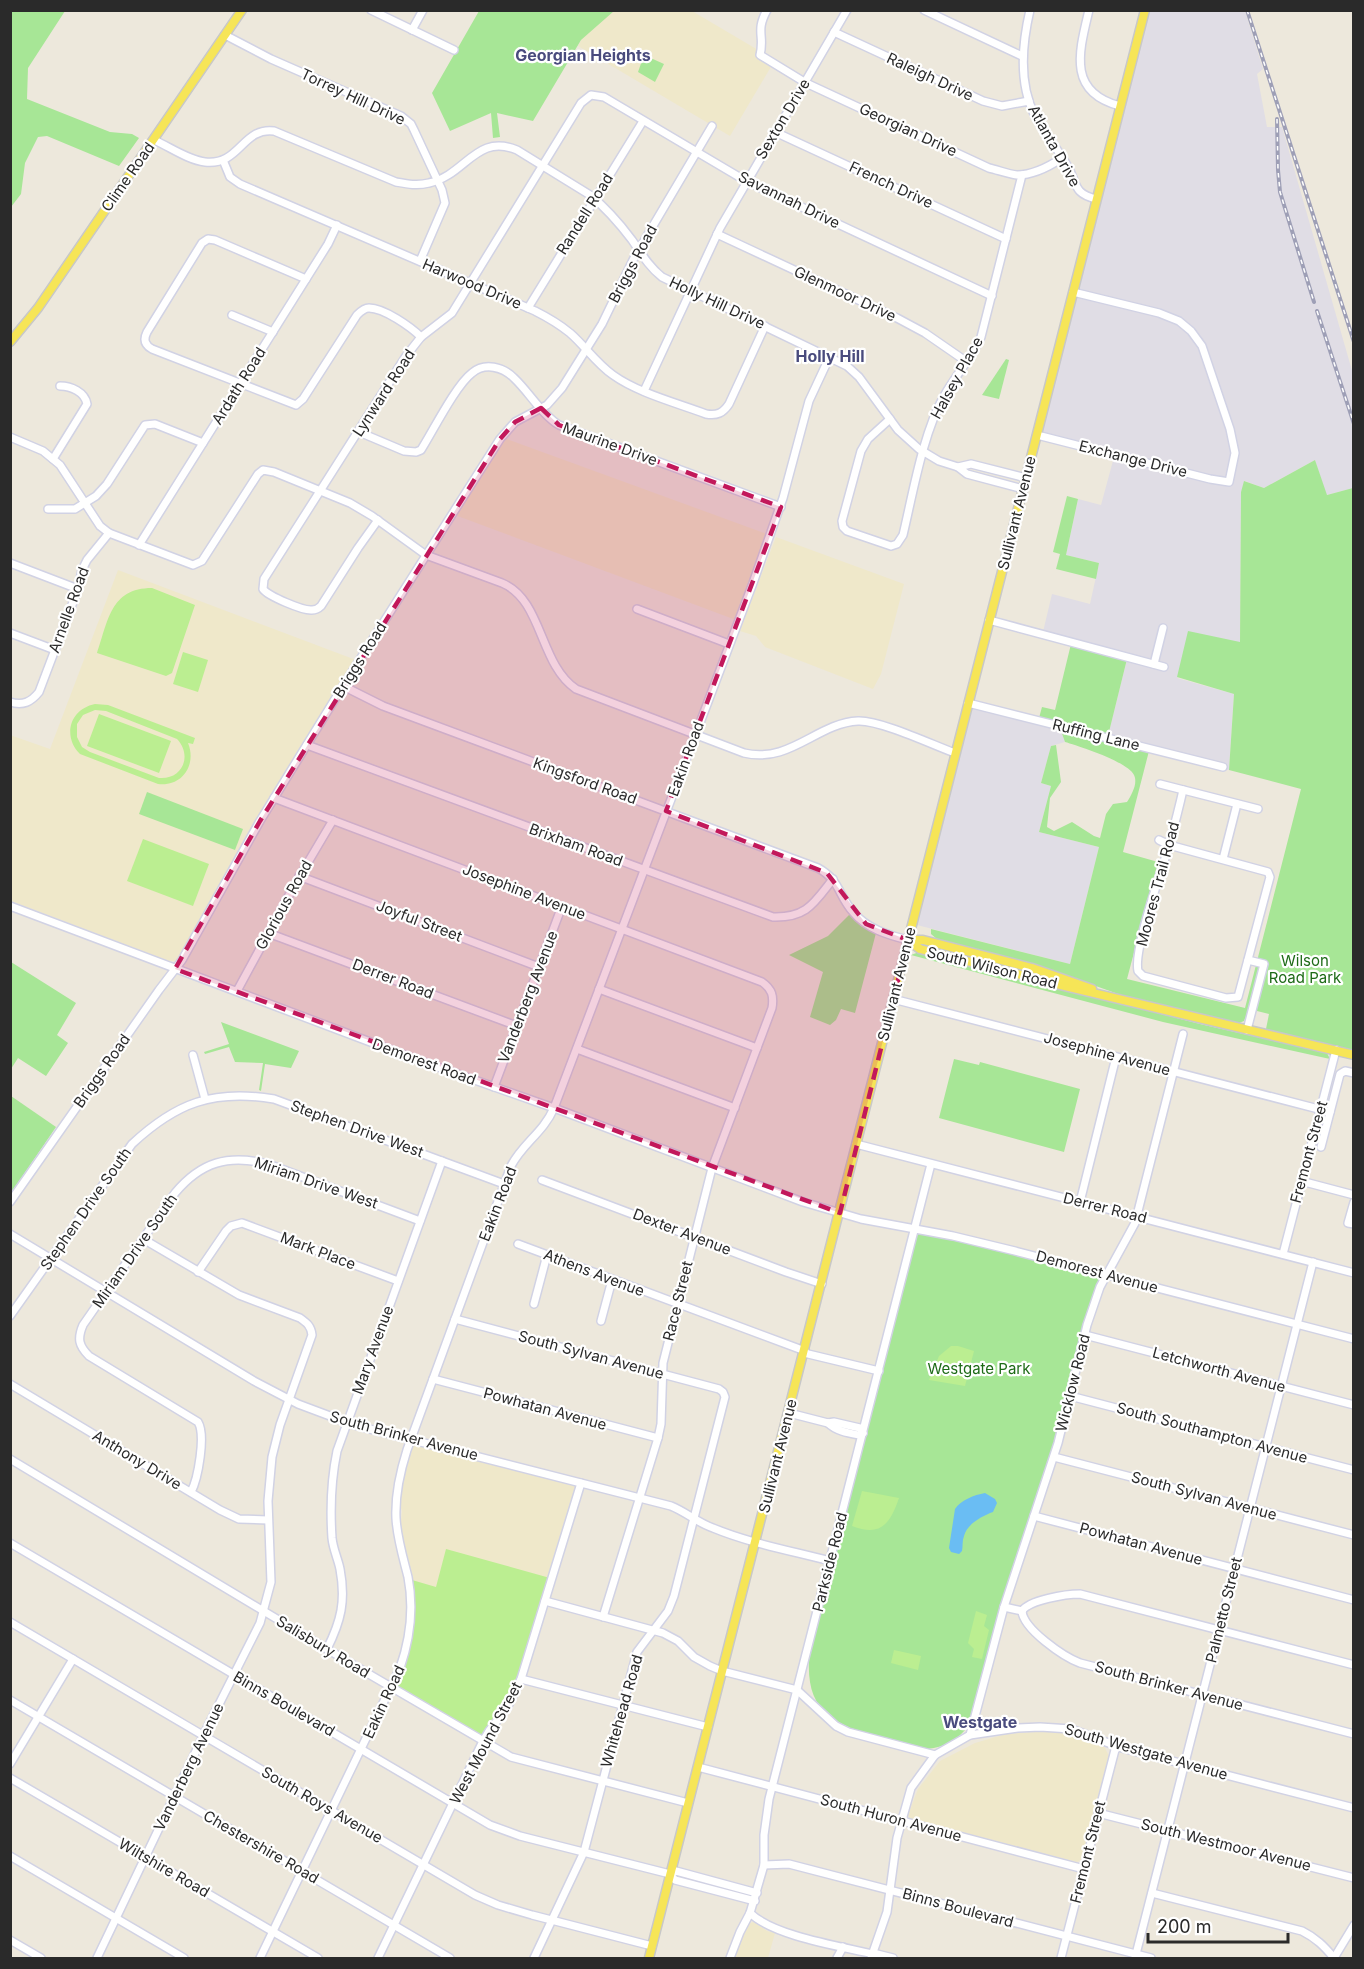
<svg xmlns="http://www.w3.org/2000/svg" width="1364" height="1969" viewBox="0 0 1364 1969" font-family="Inter,sans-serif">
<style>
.industrial{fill:#e0dde5}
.education{fill:#efe8ca}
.green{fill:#a7e696}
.pitch{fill:#bbee91;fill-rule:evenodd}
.water{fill:#6abdf3}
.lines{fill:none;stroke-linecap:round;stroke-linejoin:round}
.minor-casing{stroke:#d1d2e4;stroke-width:10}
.major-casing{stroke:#c8c8c8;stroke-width:11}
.minor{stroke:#fff;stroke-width:7}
.major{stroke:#f6e557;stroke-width:8}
.rail-casing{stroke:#9e9fb6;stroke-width:4}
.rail{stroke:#fff;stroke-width:1.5;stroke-dasharray:4.5;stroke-linecap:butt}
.marked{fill:#c2185b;fill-opacity:0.2;stroke:#c2185b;stroke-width:4.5;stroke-dasharray:12 8;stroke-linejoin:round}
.labels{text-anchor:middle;stroke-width:4.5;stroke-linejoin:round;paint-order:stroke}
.street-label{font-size:15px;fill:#2a2a2a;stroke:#fff}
.park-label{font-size:15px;fill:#1e6b17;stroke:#fff}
.neighbourhood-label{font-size:16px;font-weight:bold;fill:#494b7d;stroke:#fff}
</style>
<rect width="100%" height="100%" fill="#ede8dc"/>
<g class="industrial">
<path d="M1147 11H1245L1263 69 1257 74 1267 127H1282L1353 374 1354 488 1326 495 1315 460 1264 488 1245 481 1241 492 1240 642 1177 678 1234 694 1229 770 1107 740 1127 659 1042 636 1052 594 1090 604 1099 563 1066 555 1078 499 1101 505 1114 457 1038 437Z"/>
<path d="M974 701 1060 728 1065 742 1051 746 1041 783 1051 786 1039 832 1099 847 1070 964 917 925Z"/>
</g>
<g class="education">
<path d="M598 11H692L775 60 730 136 578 46Z"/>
<path d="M504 438 767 534 736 620 455 515Z"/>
<path d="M776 537 904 584 881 674 873 689 765 647 756 636 740 631Z"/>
<path d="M118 570 356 660 265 805 196 929 176 961H168L11 901 10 735 50 749Z"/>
<path d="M415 1443 576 1485 578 1489 550 1578 414 1633 412 1580 400 1532 402 1511 399 1502 401 1478 412 1444Z"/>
<path d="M1051 1731 1083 1737 1104 1746 1109 1756 1082 1859 1077 1862 909 1819 908 1815 918 1789 940 1761 975 1743 1006 1734Z"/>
<path d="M754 1922 767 1931 775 1933 768 1958H733L748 1925 750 1923Z"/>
</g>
<g class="green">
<path d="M11 10 65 11 28 68 27 99 110 132 132 134 139 138 119 166 47 136 38 137 25 163 21 194 11 207Z"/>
<path d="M479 11H614L581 40 533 121 497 113 500 137 493 138 491 113 450 131 432 93Z"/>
<path d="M644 55 664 64 655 82 638 72Z"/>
<path d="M1006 359 1009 360 999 399 982 395Z"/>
<path d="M1315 460 1327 495 1353 488V1050L1266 1029 1269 1014 1249 1009 1244 1021 1239 1023 1214 1018 1121 995 1034 964 938 940 931 934V929L1070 964 1099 847 1039 832 1051 786 1041 783 1051 746 1056 745 1061 782 1050 798 1047 827 1054 831 1072 822 1094 836 1100 838 1106 814 1113 804 1127 802C1132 794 1138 783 1134 775 1128 762 1079 746 1065 742L1060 728 1149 751 1123 852 1158 862 1127 979 1245 1008 1301 789 1229 770 1234 694 1177 677 1188 631 1240 642 1241 492 1244 481 1264 488Z"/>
<path d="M1067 496 1078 499 1066 555 1099 563 1096 579 1056 569 1060 554 1053 552Z"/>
<path d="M1071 644 1127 659 1108 736 1039 718 1042 707 1055 710Z"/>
<path d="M147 792 243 829 235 850 139 814Z"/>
<path d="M850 914 861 926 876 933 855 1013 841 1009 836 1020 830 1025 810 1017 823 972 789 955 828 936Z"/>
<path d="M919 952 1200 1024 1327 1053 1330 1059 1163 1022 911 955Z"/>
<path d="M11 962 76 1003 57 1035 68 1043 46 1076 18 1058 11 1069Z"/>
<path d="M221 1022 299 1051 291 1068 265 1064 261 1091 259 1090 263 1063 235 1062 229 1047 205 1054 204 1052 229 1044Z"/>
<path d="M954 1059 979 1065 980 1062 1080 1089 1064 1152 939 1118Z"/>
<path d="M11 1096 56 1127 11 1193 10 1192Z"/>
<path d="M920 1232 1036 1259 1100 1278 1055 1444 969 1725C958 1740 946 1747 927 1749 912 1748 897 1742 882 1738 828 1723 803 1709 810 1648L916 1235Z"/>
</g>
<g class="pitch">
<path d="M152 588 195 605 172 673 166 676 97 653C108 622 110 588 152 588Z"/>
<path d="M183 652 208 660 198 692 173 684Z"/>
<path d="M95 704 108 705 195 738 193 744 188 743C197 765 182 787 158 784L80 754C62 736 70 709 95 704ZM95 710 106 711 177 739C193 756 182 780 159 778L90 752 82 747 77 737V724L83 715Z"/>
<path d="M99 714 171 741 159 773 87 746Z"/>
<path d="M143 839 209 864 193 906 127 881Z"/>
<path d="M951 1346H958L974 1351 965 1386 929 1380 939 1356Z"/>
<path d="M862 1491 899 1498C890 1524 881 1537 852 1526Z"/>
<path d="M446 1549 550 1578 515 1687 499 1715 482 1736 398 1687V1683C412 1645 415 1622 412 1580L436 1587Z"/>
<path d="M976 1611 987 1615 984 1626 989 1630 982 1659 972 1657 974 1649 968 1643Z"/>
<path d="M894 1650 921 1656 918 1670 891 1663Z"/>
</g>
<path class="water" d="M985 1493 995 1499 997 1503 993 1512C982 1516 967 1524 964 1536 962 1541 963 1546 962 1551L959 1554 951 1552 949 1548 955 1509C961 1500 974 1495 985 1493Z"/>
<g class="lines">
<g class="minor-casing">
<g id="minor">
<path d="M371 10 454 50"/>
<path d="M767 10C755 32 765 35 760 55L806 83 989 168C998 170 1008 174 1017 175 1032 175 1050 166 1062 158"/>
<path d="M924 10 1022 56"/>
<path d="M1030 10C1022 44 1018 83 1035 116 1045 134 1058 149 1068 167 1078 185 1073 193 1096 199"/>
<path d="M1089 10C1079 52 1067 92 1120 106"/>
<path d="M412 30 423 10"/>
<path d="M834 32 983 101 1002 106 1029 101"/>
<path d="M225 35 271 59 401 116 411 124 414 130 442 190 445 203 420 261"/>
<path d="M775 132 1006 239"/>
<path d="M154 140C170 147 188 160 205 162 240 166 242 127 274 131L396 182C407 184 417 186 429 183 466 175 476 133 517 150L590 195C606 208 620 224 632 240 641 253 649 267 662 277L847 366 859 377 898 430 919 449 939 461 958 467 967 474 1023 489"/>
<path d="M223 160 230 177 240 184 535 311C547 317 559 324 570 333 585 346 596 363 613 375 638 393 677 403 706 414 717 416 723 413 729 404L765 326"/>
<path d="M717 234 897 318 925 333 967 362"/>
<path d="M306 279 215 240 208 239 202 243 147 332C143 340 145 345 152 349L296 405 303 399 357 315C360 312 364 308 369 308 384 308 411 327 421 337"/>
<path d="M528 308 643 121"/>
<path d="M232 315 273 332"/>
<path d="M644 391 720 228 847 10"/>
<path d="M890 419 868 439 861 451 842 521 843 527 847 531 891 546 897 544 903 535C913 493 923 433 944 396 955 376 971 359 981 337L1022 175"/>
<path d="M359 432 404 451 416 452 421 450C433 431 456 385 472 373 485 362 503 367 514 378 529 392 542 415 559 425L781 507"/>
<path d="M1037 435 1210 479 1229 482 1235 453 1230 429 1202 346 1191 331 1179 321 1159 313 1073 292"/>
<path d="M10 437 43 451 60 465 100 526 109 533 193 565 202 561 258 474 263 470 274 472 350 503 372 516 426 555 502 583C543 600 539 664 576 689L744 753C790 764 817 723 858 721 880 720 933 745 955 753"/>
<path d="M53 459 87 404C85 392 71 386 60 386"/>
<path d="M958 467 971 464 1026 478"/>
<path d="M48 509H75L96 496 107 484 145 425 155 424 203 443"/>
<path d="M378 520 358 548 321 606C318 609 316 610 312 610 303 611 268 596 263 589L264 579 406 356 421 337 452 313 581 103 591 95 604 97 746 181 992 296"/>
<path d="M139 545 328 244 337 225"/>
<path d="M10 563 78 589"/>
<path d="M637 609 729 644"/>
<path d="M989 620 1164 667"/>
<path d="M10 633 55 650"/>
<path d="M1154 664 1163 628"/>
<path d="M343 686 383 706 818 868C840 880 838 895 853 912 867 929 888 935 908 940"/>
<path d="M10 702C23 706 31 702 39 692L78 589 82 570 87 560 109 533"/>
<path d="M968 703 1223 767"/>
<path d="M307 745 773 917C807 918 814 903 833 879"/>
<path d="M1160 784 1258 809"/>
<path d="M274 798 762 982C772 989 774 996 772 1008L712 1168 663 1363 661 1424 658 1438 603 1617"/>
<path d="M1159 840 1169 845 1268 872 1270 877 1238 997 1226 998 1143 976 1138 971C1133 949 1162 871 1169 845 1174 827 1179 808 1183 790"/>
<path d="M1223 859 1237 804"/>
<path d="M299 876 539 967"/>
<path d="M10 906 418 1060 554 1108 803 1202 861 1219 953 1236 1015 1251 1354 1339"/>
<path d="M268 933 517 1026"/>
<path d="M599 989 757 1048"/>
<path d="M237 991 294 886 333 820"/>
<path d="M893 999 1330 1112"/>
<path d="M1247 1030 1264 964 1248 960"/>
<path d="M577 1049 735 1108"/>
<path d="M193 1055 205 1099"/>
<path d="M494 1087 562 906"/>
<path d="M856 1144 1354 1273"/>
<path d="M1321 1147 1340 1074 1345 1071 1354 1073"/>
<path d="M542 1180 786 1272 822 1284"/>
<path d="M1301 1181 1354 1195"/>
<path d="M10 1202 159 990 182 960 260 821 343 686 500 439 515 422 547 405 562 388 602 324 634 258 712 126"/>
<path d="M1080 1202 1116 1057"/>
<path d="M1354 1202 1348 1223 1354 1224"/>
<path d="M10 1234 254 1381 298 1404 354 1425 671 1506C686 1512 698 1523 713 1528 749 1543 792 1551 830 1561"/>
<path d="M518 1244 805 1351"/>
<path d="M1283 1254 1336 1050"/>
<path d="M198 1272 226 1231 231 1226 242 1223 398 1281"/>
<path d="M534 1304 547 1255"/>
<path d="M10 1316 132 1144C176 1103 213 1089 274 1099L504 1184"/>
<path d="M455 1319 719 1389 723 1392 725 1397 674 1596 668 1611 637 1652 584 1852 534 1958"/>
<path d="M601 1321 612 1280"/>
<path d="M1085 1335 1354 1405"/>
<path d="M804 1353 879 1371"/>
<path d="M433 1379 658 1438"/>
<path d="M10 1384 220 1510 239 1519 268 1520"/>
<path d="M1070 1396 1354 1470"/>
<path d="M789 1413 828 1423 834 1422 860 1428 863 1433"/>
<path d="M828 1423C836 1431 848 1433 859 1435L863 1433"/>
<path d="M1054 1457 1354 1535"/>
<path d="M10 1459 367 1673 511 1757 688 1803"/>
<path d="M191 1492C198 1479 206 1435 198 1422L89 1356C79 1346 77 1339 83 1325L175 1193C201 1162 228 1154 268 1164L420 1221"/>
<path d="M1034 1516 1354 1600"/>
<path d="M10 1543 490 1825 520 1836 670 1874 675 1880 755 1901"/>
<path d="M545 1601 663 1633 678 1641 694 1657 710 1666 722 1671 797 1690 836 1726 848 1732 935 1755"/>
<path d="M1004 1607 1022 1611"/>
<path d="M1022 1611C1023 1629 1064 1657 1080 1663L1354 1734"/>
<path d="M1022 1611C1029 1600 1066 1594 1080 1594L1354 1665"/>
<path d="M10 1622 475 1895 498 1905 532 1915 652 1946"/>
<path d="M327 1649C341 1621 346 1601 340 1569 338 1559 333 1549 332 1538 330 1508 331 1480 337 1451L442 1161"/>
<path d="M521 1679 708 1727"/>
<path d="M10 1700 450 1958"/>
<path d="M970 1735 1004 1607 1058 1443 1087 1325 1100 1287 1135 1223 1183 1034"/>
<path d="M10 1764 73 1659"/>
<path d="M698 1767 1084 1869"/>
<path d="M10 1778 318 1958"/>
<path d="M1098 1813 1354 1878"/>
<path d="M10 1856 184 1958"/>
<path d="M764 1865 789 1864 1151 1958"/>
<path d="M670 1874 676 1871 757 1893"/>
<path d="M1152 1893 1302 1931C1316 1938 1324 1946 1334 1958"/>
<path d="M750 1913C774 1936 839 1946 873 1954"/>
<path d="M10 1940 41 1958"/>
<path d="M873 1953 893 1958"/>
<path d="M97 1958 206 1730 260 1623 271 1582 268 1501 272 1457 280 1425 312 1335C311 1326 307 1323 300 1318L239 1295 143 1239"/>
<path d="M260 1958 400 1668C410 1639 414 1608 408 1577 403 1557 397 1538 396 1518 395 1495 400 1472 407 1450L511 1166C523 1143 543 1133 554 1108L753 583 783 498 809 401 830 356"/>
<path d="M378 1958 483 1741 489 1731 507 1708 521 1679 581 1483"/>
<path d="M730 1958 740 1932 750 1913 764 1865V1835L769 1799 931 1164"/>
<path d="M837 1958 843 1947"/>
<path d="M871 1958 887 1912 897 1838 911 1788 935 1755 970 1735 1018 1728 1040 1727 1071 1729 1122 1748 1354 1808"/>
<path d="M1061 1958 1116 1746"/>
<path d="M1135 1958 1313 1262"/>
<path d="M1334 1958 1354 1925"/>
</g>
</g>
<g class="major-casing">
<g id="major">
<path d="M10 342 38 308 242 10"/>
<path d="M908 940 920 949 1064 986 1354 1055"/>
<path d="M908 940H923L1032 968 1092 989"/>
<path d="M649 1958 1145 10"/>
</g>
</g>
<use href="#minor" class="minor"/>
<use href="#major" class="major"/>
<g class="rail-casing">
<g id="rail">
<path d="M1247 10 1354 342"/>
<path d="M1277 119 1278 170 1280 192 1314 302"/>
<path d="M1317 311 1354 424"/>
</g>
</g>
<use href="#rail" class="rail"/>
</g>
<path class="marked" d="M541 408 559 425 781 507 666 811 827 873 866 924 908 940 840 1213 175 969 260 821 500 439 515 422Z"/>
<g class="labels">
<g class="street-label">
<text transform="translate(930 77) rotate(25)" y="5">Raleigh Drive</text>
<text transform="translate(353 97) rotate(25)" y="5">Torrey Hill Drive</text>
<text transform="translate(783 119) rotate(-59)" y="5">Sexton Drive</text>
<text transform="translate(908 130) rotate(25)" y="5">Georgian Drive</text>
<text transform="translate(1054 146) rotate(61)" y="5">Atlanta Drive</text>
<text transform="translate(128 177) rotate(-55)" y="5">Clime Road</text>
<text transform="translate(891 185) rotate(25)" y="5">French Drive</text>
<text transform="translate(789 200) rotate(26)" y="5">Savannah Drive</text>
<text transform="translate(585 214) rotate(-58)" y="5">Randell Road</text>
<text transform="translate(633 264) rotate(-62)" y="5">Briggs Road</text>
<text transform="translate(472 284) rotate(23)" y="5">Harwood Drive</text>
<text transform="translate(845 294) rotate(25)" y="5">Glenmoor Drive</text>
<text transform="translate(717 303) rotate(25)" y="5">Holly Hill Drive</text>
<text transform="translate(957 378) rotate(-61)" y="5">Halsey Place</text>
<text transform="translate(239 386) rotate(-58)" y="5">Ardath Road</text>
<text transform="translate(384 393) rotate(-57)" y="5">Lynward Road</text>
<text transform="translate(610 444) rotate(20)" y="5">Maurine Drive</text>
<text transform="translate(1133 459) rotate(14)" y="5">Exchange Drive</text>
<text transform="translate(1017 513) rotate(-76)" y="5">Sullivant Avenue</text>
<text transform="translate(69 610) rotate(-70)" y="5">Arnelle Road</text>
<text transform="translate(360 660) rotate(-58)" y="5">Briggs Road</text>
<text transform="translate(1096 735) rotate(14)" y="5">Ruffing Lane</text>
<text transform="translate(686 759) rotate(-70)" y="5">Eakin Road</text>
<text transform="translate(585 781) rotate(20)" y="5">Kingsford Road</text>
<text transform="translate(576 845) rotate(20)" y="5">Brixham Road</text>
<text transform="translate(1158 884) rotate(-75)" y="5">Moores Trail Road</text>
<text transform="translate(524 892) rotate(21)" y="5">Josephine Avenue</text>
<text transform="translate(284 905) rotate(-61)" y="5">Glorious Road</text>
<text transform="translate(419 921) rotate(21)" y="5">Joyful Street</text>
<text transform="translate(992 968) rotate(14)" y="5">South Wilson Road</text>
<text transform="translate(393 979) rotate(21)" y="5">Derrer Road</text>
<text transform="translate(897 984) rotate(-76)" y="5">Sullivant Avenue</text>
<text transform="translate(528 997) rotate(-69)" y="5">Vanderberg Avenue</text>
<text transform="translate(1107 1054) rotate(15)" y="5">Josephine Avenue</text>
<text transform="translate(424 1062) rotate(20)" y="5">Demorest Road</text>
<text transform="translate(102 1071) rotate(-55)" y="5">Briggs Road</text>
<text transform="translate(357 1129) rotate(20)" y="5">Stephen Drive West</text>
<text transform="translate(1309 1152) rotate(-75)" y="5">Fremont Street</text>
<text transform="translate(316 1183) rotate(19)" y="5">Miriam Drive West</text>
<text transform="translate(498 1204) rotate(-69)" y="5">Eakin Road</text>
<text transform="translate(1105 1208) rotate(14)" y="5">Derrer Road</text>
<text transform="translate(86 1209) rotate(-55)" y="5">Stephen Drive South</text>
<text transform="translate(682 1232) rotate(21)" y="5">Dexter Avenue</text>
<text transform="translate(135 1251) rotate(-55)" y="5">Miriam Drive South</text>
<text transform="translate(318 1251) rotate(21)" y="5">Mark Place</text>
<text transform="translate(1097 1272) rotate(15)" y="5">Demorest Avenue</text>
<text transform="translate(594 1273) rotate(21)" y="5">Athens Avenue</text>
<text transform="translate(678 1301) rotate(-76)" y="5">Race Street</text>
<text transform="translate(373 1350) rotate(-70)" y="5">Mary Avenue</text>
<text transform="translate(591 1355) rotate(15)" y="5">South Sylvan Avenue</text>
<text transform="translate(1219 1370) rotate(15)" y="5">Letchworth Avenue</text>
<text transform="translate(1073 1383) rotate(-76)" y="5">Wicklow Road</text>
<text transform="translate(545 1409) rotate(15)" y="5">Powhatan Avenue</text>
<text transform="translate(1212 1433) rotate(15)" y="5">South Southampton Avenue</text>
<text transform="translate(404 1436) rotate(15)" y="5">South Brinker Avenue</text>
<text transform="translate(778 1456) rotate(-76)" y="5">Sullivant Avenue</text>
<text transform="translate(137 1460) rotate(31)" y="5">Anthony Drive</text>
<text transform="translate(1204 1496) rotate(15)" y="5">South Sylvan Avenue</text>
<text transform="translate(1141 1544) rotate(15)" y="5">Powhatan Avenue</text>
<text transform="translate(830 1562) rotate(-76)" y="5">Parkside Road</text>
<text transform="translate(1224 1610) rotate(-76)" y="5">Palmetto Street</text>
<text transform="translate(323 1647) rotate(31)" y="5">Salisbury Road</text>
<text transform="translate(1169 1686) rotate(15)" y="5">South Brinker Avenue</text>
<text transform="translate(384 1702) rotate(-65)" y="5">Eakin Road</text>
<text transform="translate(284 1704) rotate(30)" y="5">Binns Boulevard</text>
<text transform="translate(622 1711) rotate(-74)" y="5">Whitehead Road</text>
<text transform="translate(486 1743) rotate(-62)" y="5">West Mound Street</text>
<text transform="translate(1146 1752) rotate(16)" y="5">South Westgate Avenue</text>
<text transform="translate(189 1767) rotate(-64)" y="5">Vanderberg Avenue</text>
<text transform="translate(322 1805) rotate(30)" y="5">South Roys Avenue</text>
<text transform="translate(891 1818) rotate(15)" y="5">South Huron Avenue</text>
<text transform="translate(1226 1845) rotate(14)" y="5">South Westmoor Avenue</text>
<text transform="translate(261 1847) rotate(30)" y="5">Chestershire Road</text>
<text transform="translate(1088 1852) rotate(-76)" y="5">Fremont Street</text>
<text transform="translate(164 1868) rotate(30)" y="5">Wiltshire Road</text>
<text transform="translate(958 1908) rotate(15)" y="5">Binns Boulevard</text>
</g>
<g class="park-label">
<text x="1305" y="966">Wilson<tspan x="1305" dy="17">Road Park</tspan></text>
<text x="979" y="1374">Westgate Park</text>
</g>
<g class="neighbourhood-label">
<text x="583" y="61">Georgian Heights</text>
<text x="830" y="362">Holly Hill</text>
<text x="980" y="1728">Westgate</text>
</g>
</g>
<rect width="1364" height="1969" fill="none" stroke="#2a2a2a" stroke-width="24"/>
<path d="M1148 1933v9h140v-9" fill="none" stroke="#2a2a2a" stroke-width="3"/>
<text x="1157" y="1933" font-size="18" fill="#2a2a2a" stroke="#ffffff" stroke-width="4.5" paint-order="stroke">200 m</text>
</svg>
